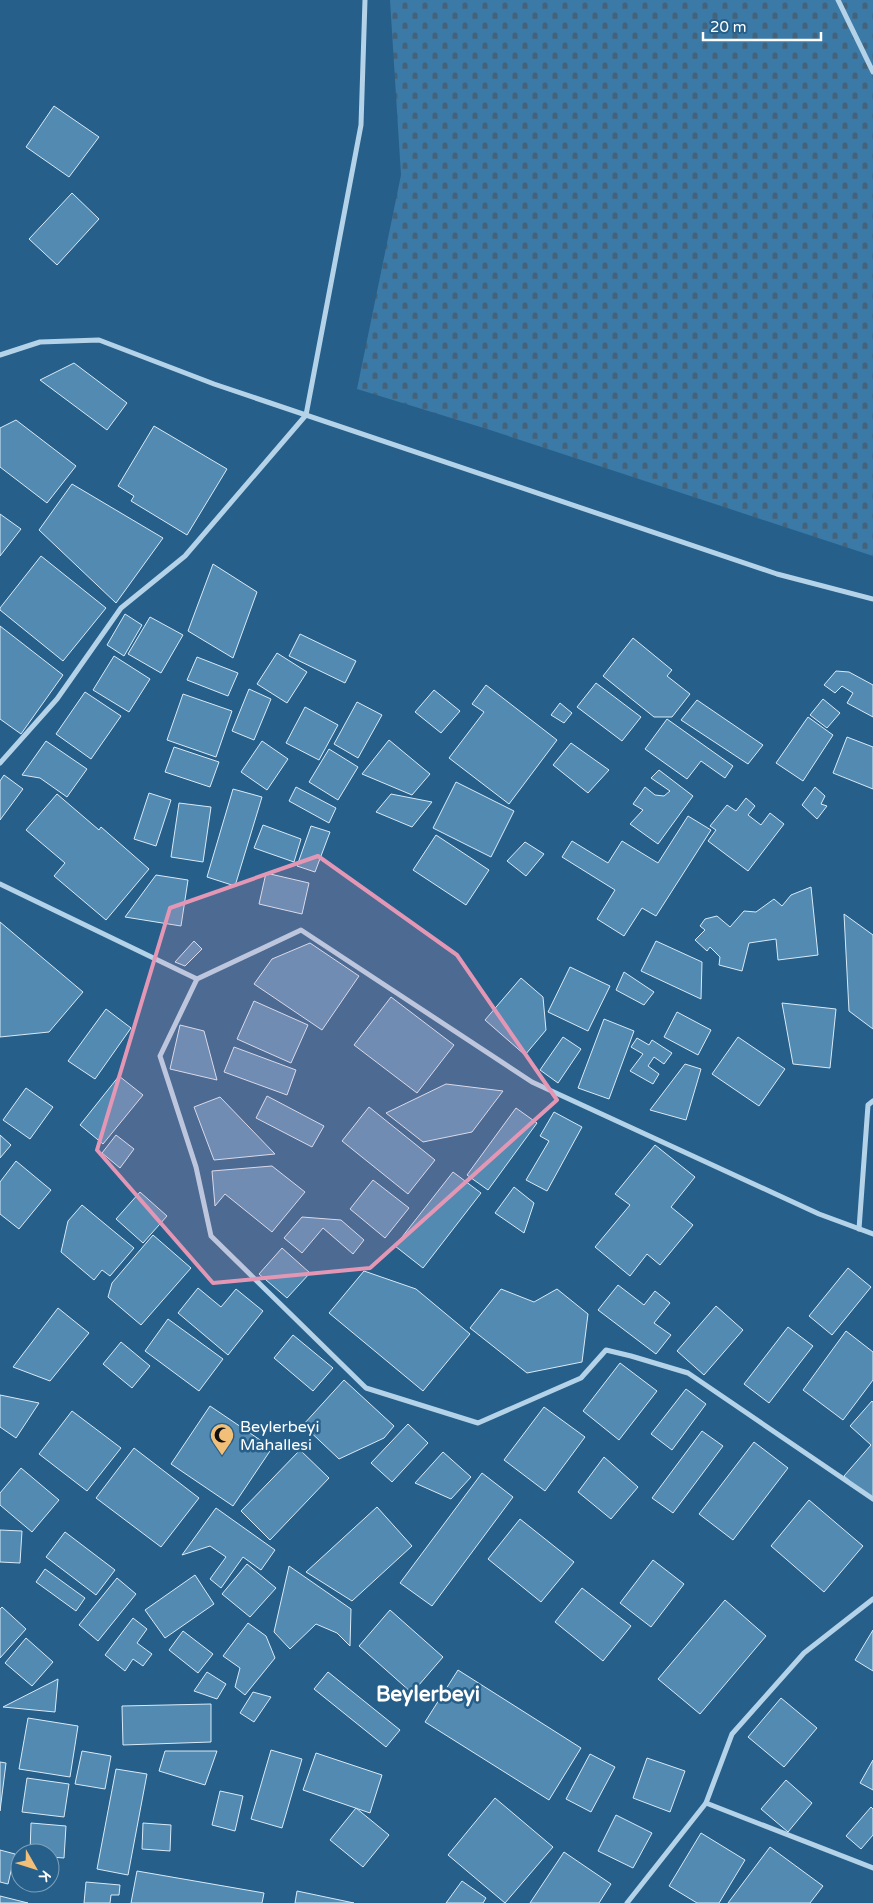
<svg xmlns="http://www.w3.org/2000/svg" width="873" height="1903" viewBox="0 0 873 1903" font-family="'Varela Round',sans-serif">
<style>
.cemetery{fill:url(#cemetery-stones)}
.building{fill:#538ab2;stroke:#d8eaf7}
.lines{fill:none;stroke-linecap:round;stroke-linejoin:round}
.street{stroke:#b4d3e9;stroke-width:5}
.marked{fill:#e497b5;fill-opacity:0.2;stroke:#e497b5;stroke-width:4;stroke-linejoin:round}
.labels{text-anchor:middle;stroke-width:5;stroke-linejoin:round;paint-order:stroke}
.poi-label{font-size:16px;fill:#fff;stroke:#265f8a;text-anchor:start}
.district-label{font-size:21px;font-weight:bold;fill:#fff;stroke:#265f8a}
</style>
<defs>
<pattern id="cemetery-stones" width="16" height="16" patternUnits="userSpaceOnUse" patternTransform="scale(1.25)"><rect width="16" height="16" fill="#3b79a6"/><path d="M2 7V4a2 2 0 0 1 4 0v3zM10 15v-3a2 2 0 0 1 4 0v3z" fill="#446279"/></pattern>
</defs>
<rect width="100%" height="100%" fill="#265f8a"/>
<path class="cemetery" d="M390 0H873V556L487 429 357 389 401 175Z"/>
<g class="building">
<path d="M54 106 99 137 69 177 26 147Z"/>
<path d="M72 193 99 219 57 265 29 239Z"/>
<path d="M74 363 127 403 107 430 40 380Z"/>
<path d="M16 420 76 466 47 503 0 467V428Z"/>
<path d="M154 426 227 469 187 535 131 501 134 496 118 486Z"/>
<path d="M72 484 163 538 116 603 39 530Z"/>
<path d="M0 514 21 529 0 556Z"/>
<path d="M41 556 106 608 63 661 0 610V608Z"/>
<path d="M213 564 257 592 233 658 188 631Z"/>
<path d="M125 614 142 625 124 656 107 645Z"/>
<path d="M150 617 183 635 161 673 128 654Z"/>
<path d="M0 626 63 675 21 734 0 719Z"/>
<path d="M300 634 356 661 345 683 289 656Z"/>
<path d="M633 638 672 670 667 676 690 694 672 717H654L603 676Z"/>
<path d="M277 653 307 672 287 703 257 684Z"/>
<path d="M114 656 150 679 129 712 93 690Z"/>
<path d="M197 657 238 673 228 696 187 680Z"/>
<path d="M836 671 849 672 873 685V717L847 703 853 693 842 686 835 693 824 685Z"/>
<path d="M596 683 641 717 622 741 577 707Z"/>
<path d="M486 685 557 740 509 804 449 758 484 712 472 704Z"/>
<path d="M249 689 271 699 254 740 232 731Z"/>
<path d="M434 690 460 711 441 733 415 712Z"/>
<path d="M85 692 121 716 91 759 56 734Z"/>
<path d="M183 694 232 711 216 757 167 740Z"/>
<path d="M823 699 840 713 827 728 810 715Z"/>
<path d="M697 700 763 745 748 764 681 720Z"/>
<path d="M357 702 382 715 358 758 334 744Z"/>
<path d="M560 703 572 713 564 723 551 715Z"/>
<path d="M305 707 338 725 319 760 286 743Z"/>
<path d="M808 717 833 735 803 781 776 763Z"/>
<path d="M667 719 733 766 725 778 701 761 687 779 645 749Z"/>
<path d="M847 737 873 747V789L833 773Z"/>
<path d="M389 740 430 774 412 795 362 774Z"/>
<path d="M46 741 87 769 67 797 40 778 22 775Z"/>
<path d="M262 741 288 759 267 790 241 772Z"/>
<path d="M571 743 609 770 588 793 553 765Z"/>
<path d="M174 747 219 762 210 787 165 772Z"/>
<path d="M329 749 358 767 338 800 309 782Z"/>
<path d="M659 770 693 796 658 844 630 824 643 810 633 804 645 787 655 795 664 796 670 791 651 778Z"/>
<path d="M4 775 23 789 0 820V781Z"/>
<path d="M456 782 514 811 491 857 433 828Z"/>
<path d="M296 787 336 808 329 823 289 801Z"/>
<path d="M815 787 825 796 821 804 827 806 817 819 802 805Z"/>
<path d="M233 789 262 797 235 886 207 877Z"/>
<path d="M149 793 171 800 156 846 134 839Z"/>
<path d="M57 794 99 830 101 827 149 869 106 920 54 876 65 863 26 830Z"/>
<path d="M391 794 432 802 412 827 376 812Z"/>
<path d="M746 798 755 806 748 815 761 825 770 813 784 824 748 871 708 841 716 830 710 826 727 805 736 811Z"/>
<path d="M179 803 211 807 203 862 171 857Z"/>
<path d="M688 816 711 830 656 916 642 908 624 936 597 919 615 890 562 857 572 841 608 863 622 841 658 863Z"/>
<path d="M263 825 301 839 294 862 254 848Z"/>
<path d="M311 826 330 832 315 872 297 866Z"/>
<path d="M436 835 489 870 466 905 413 870Z"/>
<path d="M525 842 544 854 526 876 507 861Z"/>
<path d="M266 873 309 883 302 914 259 904Z"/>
<path d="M156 875 188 880 181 926 125 917Z"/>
<path d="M811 887 818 955 778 960 776 939 749 943 742 971 719 965 720 957 710 947 707 951 695 940 705 930 700 926 705 919 717 916 730 927 744 911 756 912 774 899 782 906 791 895Z"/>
<path d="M844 914 873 935V1029L849 1011Z"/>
<path d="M0 922 83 992 49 1032 0 1037Z"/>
<path d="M194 941 202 949 185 966 175 962Z"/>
<path d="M656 941 702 962 701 999 641 971Z"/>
<path d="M310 943 359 976 322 1030 254 984 272 959Z"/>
<path d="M570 967 610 986 588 1031 548 1012Z"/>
<path d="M624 972 654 992 644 1005 616 990Z"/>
<path d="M521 978 543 997 546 1030 525 1055 485 1020Z"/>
<path d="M391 997 454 1045 417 1093 354 1045Z"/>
<path d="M254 1001 308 1025 291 1063 237 1039Z"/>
<path d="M782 1003 836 1009 830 1068 793 1064Z"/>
<path d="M106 1009 131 1028 95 1079 68 1061Z"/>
<path d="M677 1012 711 1030 698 1055 664 1037Z"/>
<path d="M604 1019 634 1031 609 1099 578 1088Z"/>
<path d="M180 1025 204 1031 217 1080 170 1069Z"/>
<path d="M563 1037 581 1049 558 1083 540 1070Z"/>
<path d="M738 1037 785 1069 759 1106 712 1074Z"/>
<path d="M637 1038 649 1045 652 1040 672 1053 664 1064 654 1057 648 1066 659 1074 653 1084 630 1071 643 1054 631 1047Z"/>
<path d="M234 1047 296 1070 287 1095 224 1072Z"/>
<path d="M685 1064 701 1069 686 1120 650 1110Z"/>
<path d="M119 1076 143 1095 103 1144 80 1125Z"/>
<path d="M446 1084 503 1091 472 1132 423 1142 386 1113Z"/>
<path d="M26 1088 53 1107 30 1139 3 1120Z"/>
<path d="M267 1096 324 1126 312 1147 256 1118Z"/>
<path d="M220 1097 275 1154 214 1160 194 1107Z"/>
<path d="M369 1107 435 1160 408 1194 342 1141Z"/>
<path d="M516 1108 537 1123 488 1190 467 1175Z"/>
<path d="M554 1112 582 1127 547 1191 526 1180 549 1141 540 1136Z"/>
<path d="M0 1135 11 1145 0 1158Z"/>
<path d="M116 1135 134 1149 120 1168 102 1153Z"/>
<path d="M655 1145 695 1177 671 1207 693 1225 660 1265 647 1254 630 1276 595 1247 630 1205 615 1194Z"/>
<path d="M16 1161 51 1190 19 1229 0 1214V1182Z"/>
<path d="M272 1166 305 1192 272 1232 225 1194 215 1206 212 1171Z"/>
<path d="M453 1172 481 1193 423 1268 395 1246Z"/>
<path d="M373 1180 409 1208 385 1238 350 1209Z"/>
<path d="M514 1187 534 1203 524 1233 495 1213Z"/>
<path d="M140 1192 167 1216 143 1243 116 1219Z"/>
<path d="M82 1205 134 1248 110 1276 102 1270 94 1280 61 1252 68 1221Z"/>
<path d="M302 1217 341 1220 364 1240 353 1254 323 1228 302 1253 284 1238Z"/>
<path d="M153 1235 191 1268 141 1325 108 1297 112 1283Z"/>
<path d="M282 1248 310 1273 287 1298 259 1274Z"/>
<path d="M848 1268 871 1287 832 1335 809 1316Z"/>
<path d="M364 1271 416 1289 470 1334 423 1391 329 1313Z"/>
<path d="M618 1285 644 1305 655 1291 670 1303 654 1323 671 1335 656 1354 598 1310Z"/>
<path d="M198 1288 221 1307 236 1289 263 1311 228 1355 178 1313Z"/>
<path d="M501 1289 534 1302 557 1289 588 1314 582 1362 527 1373 470 1328Z"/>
<path d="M716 1306 743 1330 704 1375 677 1351Z"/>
<path d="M58 1308 89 1333 50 1381 13 1367Z"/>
<path d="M168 1319 223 1359 199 1391 145 1351Z"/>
<path d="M788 1327 813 1346 769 1403 744 1384Z"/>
<path d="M846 1331 873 1352V1380L843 1420 803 1390Z"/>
<path d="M293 1335 333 1368 313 1391 274 1358Z"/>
<path d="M121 1342 150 1366 132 1388 103 1364Z"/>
<path d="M620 1363 657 1391 619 1440 583 1411Z"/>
<path d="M344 1380 394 1426 384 1438 339 1459 303 1425Z"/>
<path d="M686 1389 706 1404 672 1450 651 1434Z"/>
<path d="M0 1395 39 1403 16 1438 0 1427Z"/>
<path d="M872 1401 873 1402V1501L844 1476 871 1445 850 1426Z"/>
<path d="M210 1406 272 1448 233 1506 171 1464Z"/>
<path d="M544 1407 585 1437 545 1491 504 1460Z"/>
<path d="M72 1411 121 1448 87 1491 39 1454Z"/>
<path d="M408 1424 428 1443 392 1482 371 1463Z"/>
<path d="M702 1431 723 1446 673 1513 652 1498Z"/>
<path d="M754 1442 788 1468 733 1540 699 1514Z"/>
<path d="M134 1448 199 1498 161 1547 96 1498Z"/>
<path d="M300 1450 329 1478 270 1540 241 1511Z"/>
<path d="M443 1452 471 1477 451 1499 415 1483Z"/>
<path d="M604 1457 638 1487 611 1519 578 1492Z"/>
<path d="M21 1468 59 1500 32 1532 0 1505V1493Z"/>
<path d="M482 1473 513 1497 432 1606 400 1583Z"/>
<path d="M809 1500 863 1546 824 1592 771 1546Z"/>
<path d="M377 1507 412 1546 352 1601 306 1572Z"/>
<path d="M216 1508 275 1550 261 1570 243 1557 221 1588 210 1579 226 1557 210 1546 182 1555Z"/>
<path d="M520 1519 574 1562 541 1602 488 1559Z"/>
<path d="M0 1530 22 1531 20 1563 0 1562Z"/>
<path d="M65 1532 115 1570 96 1595 46 1557Z"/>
<path d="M653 1560 684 1584 651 1627 620 1603Z"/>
<path d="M247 1564 276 1588 250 1617 222 1594Z"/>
<path d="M289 1566 351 1609 350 1646 337 1633 316 1624 290 1649 274 1632Z"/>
<path d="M45 1569 85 1598 76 1611 36 1582Z"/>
<path d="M195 1575 214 1604 165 1638 145 1610Z"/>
<path d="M117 1578 136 1594 98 1641 79 1625Z"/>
<path d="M582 1588 631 1626 603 1661 555 1622Z"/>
<path d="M725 1600 766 1636 700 1714 658 1679Z"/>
<path d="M2 1607 26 1629 0 1658V1609Z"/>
<path d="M390 1610 443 1657 412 1693 359 1646Z"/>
<path d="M133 1618 147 1629 137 1643 152 1654 143 1666 133 1659 125 1671 105 1655Z"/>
<path d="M248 1623 266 1636 275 1658 245 1695 235 1687 240 1668 223 1656Z"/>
<path d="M873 1630V1671L855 1660Z"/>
<path d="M183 1631 213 1654 198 1673 169 1650Z"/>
<path d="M26 1638 53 1662 32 1686 5 1663Z"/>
<path d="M458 1670 581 1748 549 1800 425 1722Z"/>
<path d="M207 1672 226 1684 217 1699 194 1691Z"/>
<path d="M328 1672 400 1730 386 1747 314 1689Z"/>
<path d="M58 1679 55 1712 3 1707Z"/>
<path d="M253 1692 271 1697 254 1722 240 1713Z"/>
<path d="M781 1698 817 1728 784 1767 748 1737Z"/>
<path d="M211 1704V1742L123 1745 122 1706Z"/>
<path d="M28 1718 78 1726 70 1777 19 1769Z"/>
<path d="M271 1750 302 1759 282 1828 251 1819Z"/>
<path d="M82 1751 111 1756 105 1789 75 1784Z"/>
<path d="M165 1751H217L205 1785 159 1771Z"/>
<path d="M316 1753 382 1775 370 1813 303 1790Z"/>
<path d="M590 1754 615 1767 591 1812 566 1799Z"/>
<path d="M647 1758 685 1771 670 1812 633 1798Z"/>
<path d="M873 1760V1790L860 1783Z"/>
<path d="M0 1762 6 1763 0 1811Z"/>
<path d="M116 1769 147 1774 128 1875 97 1869Z"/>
<path d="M27 1778 69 1784 64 1817 22 1812Z"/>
<path d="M786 1780 812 1803 788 1832 761 1809Z"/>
<path d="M220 1791 243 1796 235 1831 212 1825Z"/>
<path d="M495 1798 553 1847 505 1903 448 1855Z"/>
<path d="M871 1807 873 1809V1835L861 1849 846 1836Z"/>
<path d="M356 1808 389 1835 363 1867 330 1840Z"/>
<path d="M616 1815 652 1833 633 1868 598 1851Z"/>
<path d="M31 1823 66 1826 64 1858 50 1857V1853H30Z"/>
<path d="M143 1823 171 1825 170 1851 142 1849Z"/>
<path d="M701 1833 745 1860 719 1903H697L669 1886Z"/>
<path d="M770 1847 823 1886 810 1903H728Z"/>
<path d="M0 1850 15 1854 8 1884 0 1882Z"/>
<path d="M564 1852 611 1884 599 1903H530Z"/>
<path d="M137 1871 264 1893 262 1903H131Z"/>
<path d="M462 1881 486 1898 483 1903H446Z"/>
<path d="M86 1882 120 1885 119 1895H111L110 1903H84Z"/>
<path d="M297 1891 354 1903H295Z"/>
<path d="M0 1896 28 1903H0Z"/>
</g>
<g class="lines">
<g class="street">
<path d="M838 0 873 72"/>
<path d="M0 355 40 342 99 340 214 384 777 574 873 599"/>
<path d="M0 763 57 699 121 608 185 556 306 415 361 125 365 0"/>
<path d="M0 884 197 979 301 930 532 1082 819 1214 873 1234"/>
<path d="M197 979 160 1056 196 1167 211 1236 366 1388 478 1423 581 1378 606 1350 631 1356 688 1373 873 1499"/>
<path d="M859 1229 868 1105 873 1101"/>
<path d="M706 1803 873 1868"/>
<path d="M627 1903 706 1803 732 1734 804 1653 873 1599"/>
</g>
</g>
<path class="marked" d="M318 856 457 955 557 1100 370 1268 213 1283 97 1150 170 908Z"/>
<defs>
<g id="mosque-pin" transform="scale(1.25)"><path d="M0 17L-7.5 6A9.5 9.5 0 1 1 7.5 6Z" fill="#f2bf78" stroke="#265f8a"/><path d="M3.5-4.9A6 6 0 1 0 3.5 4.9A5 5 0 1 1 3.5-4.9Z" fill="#111"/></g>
</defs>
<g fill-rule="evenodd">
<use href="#mosque-pin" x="222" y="1435"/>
</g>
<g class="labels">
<g class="poi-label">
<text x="240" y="1432">Beylerbeyi<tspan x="240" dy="18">Mahallesi</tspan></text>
</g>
<g class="district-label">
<text x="428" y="1701">Beylerbeyi</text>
</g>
</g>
<g transform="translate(35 1868) rotate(129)"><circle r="24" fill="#265f8a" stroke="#7d9fb9"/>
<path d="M0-4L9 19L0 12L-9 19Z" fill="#f2bf78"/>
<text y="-8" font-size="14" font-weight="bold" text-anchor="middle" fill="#ffffff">K</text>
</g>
<path d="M703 32v8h118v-8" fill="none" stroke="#ffffff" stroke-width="2.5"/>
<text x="710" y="32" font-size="15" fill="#ffffff" stroke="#265f8a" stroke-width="4" paint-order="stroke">20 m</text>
</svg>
